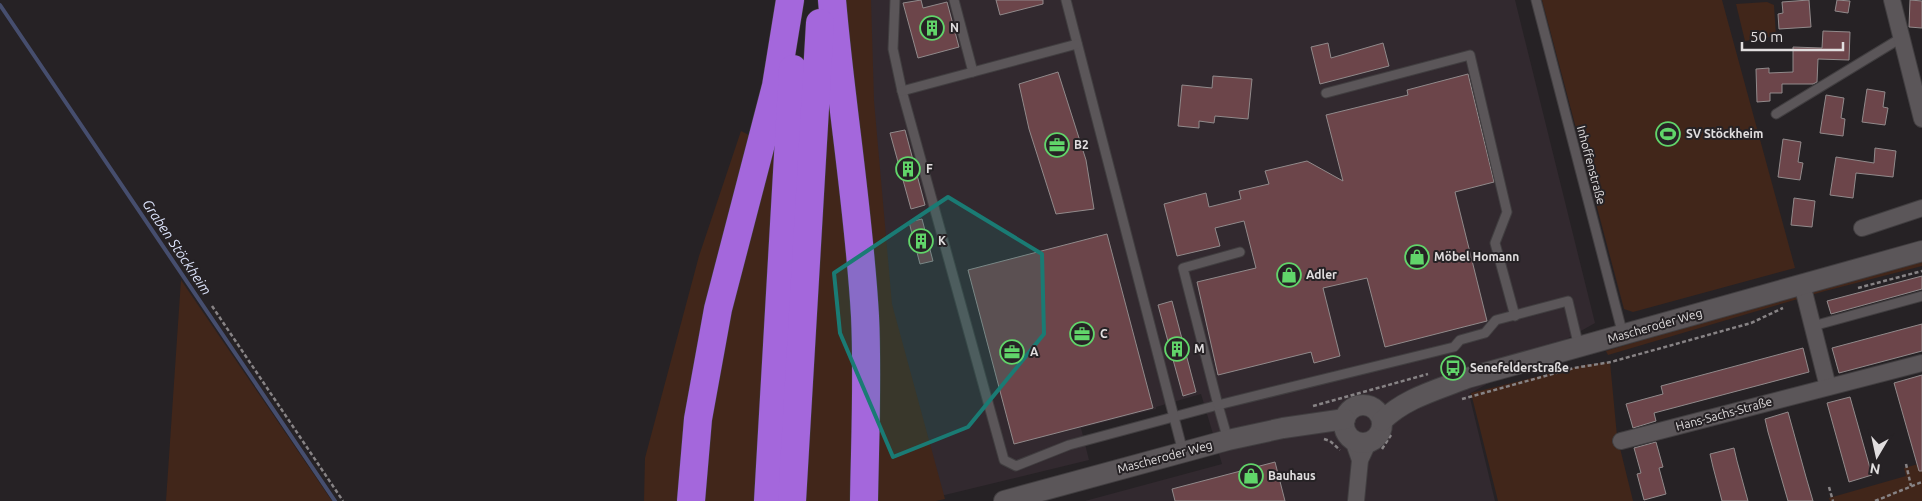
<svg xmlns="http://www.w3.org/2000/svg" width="1922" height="501" viewBox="0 0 1922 501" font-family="Ubuntu,sans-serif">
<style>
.built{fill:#32292f}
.green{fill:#41261a}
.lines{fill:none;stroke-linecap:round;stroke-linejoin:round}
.stream{stroke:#464e6e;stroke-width:4}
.building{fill:#6c454a;stroke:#918a8b}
.service-casing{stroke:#413e40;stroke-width:11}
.minor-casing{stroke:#413e40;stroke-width:18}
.tertiary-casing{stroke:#413e40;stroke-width:22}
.motorway-casing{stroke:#413e40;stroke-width:29}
.path{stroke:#878385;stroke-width:2.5;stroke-dasharray:4 2.5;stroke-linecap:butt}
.service{stroke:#5b5659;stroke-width:9}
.minor{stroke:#5b5659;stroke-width:16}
.tertiary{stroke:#5b5659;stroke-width:20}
.motorway{stroke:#a467dc;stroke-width:28}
.marked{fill:#1a7b74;fill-opacity:0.2;stroke:#1a7b74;stroke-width:4;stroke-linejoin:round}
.labels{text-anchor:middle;stroke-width:4;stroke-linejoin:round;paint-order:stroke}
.poi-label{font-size:12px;font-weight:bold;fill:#e1dedf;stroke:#262225;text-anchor:start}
.street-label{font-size:12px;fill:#e1dedf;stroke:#262225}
.water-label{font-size:14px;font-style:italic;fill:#dbe2fa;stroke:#262225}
</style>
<rect width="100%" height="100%" fill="#262225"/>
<path class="built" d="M870 0H1515L1595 323 1469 394 1495 501H1085L1222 464 1201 394 1156 407V409L1081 428 1089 460 920 501H907L872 103Z"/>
<g class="green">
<path d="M833 0H871L874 101 892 304 945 499 936 501H644L645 458 699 256 741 131 771 146 827 149 830 23Z"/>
<path d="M1542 0H1722L1795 268 1633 312 1624 309Z"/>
<path d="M1767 2 1774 5 1776 36 1745 41 1736 4Z"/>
<path d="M1922 258V266L1825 291 1608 355 1606 351 1828 283Z"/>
<path d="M181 280 332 501H166Z"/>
<path d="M1610 362 1617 436 1633 501H1498L1471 393 1585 365Z"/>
<path d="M1922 463V501H1830L1829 498 1906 476 1904 468Z"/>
</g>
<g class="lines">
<path class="stream" d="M0 5 335 501"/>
</g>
<g class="building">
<path d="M921 0 923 8 947 2 959 47 918 58 903 3Z"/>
<path d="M996 0H1043V4L1000 15Z"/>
<path d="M1809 0 1811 27 1779 29 1778 14 1783 13 1782 2Z"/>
<path d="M1837 0 1850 1 1848 13 1835 11Z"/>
<path d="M1910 0 1922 1V28L1909 27Z"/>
<path d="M1823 31 1850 32 1849 60 1818 59 1817 82 1813 84H1782V93H1770V101L1757 102 1756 69 1769 68V73L1793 72V47L1822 48Z"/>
<path d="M1328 43 1331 58 1383 43 1389 66 1320 84 1311 47Z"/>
<path d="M1058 72 1086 160 1094 209 1056 214 1029 129 1019 84Z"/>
<path d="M1468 74 1494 182 1455 192 1487 321 1385 347 1367 278 1323 288 1340 356 1314 363 1311 352 1218 375 1197 282 1256 268 1244 221 1215 228 1220 246 1177 256 1164 204 1206 193 1209 207 1241 199 1239 191 1269 184 1265 171 1307 161 1343 181 1326 115 1408 95 1407 90Z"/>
<path d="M1213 76 1252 79 1248 119 1215 116 1214 123 1199 121V128L1178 126 1182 85 1212 88Z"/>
<path d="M1867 89 1885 92 1883 107 1888 108 1885 125 1862 122Z"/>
<path d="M1826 95 1844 98 1841 118 1845 119 1843 136 1820 133Z"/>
<path d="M905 130 925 205 911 209 890 133Z"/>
<path d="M1783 139 1801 142 1798 162 1803 163 1800 180 1778 177Z"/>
<path d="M1875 148 1896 151 1893 177 1856 173 1853 198 1830 195 1836 157 1874 163Z"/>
<path d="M1794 198 1815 201 1812 227 1791 225Z"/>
<path d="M922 219 933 261 920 264 909 222Z"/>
<path d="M1107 234 1153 408 1014 444 968 270Z"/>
<path d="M1922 276V289L1831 314 1827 301Z"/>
<path d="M1172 301 1196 392 1183 396 1158 305Z"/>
<path d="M1922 324V351L1839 373 1832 348Z"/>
<path d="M1803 348 1809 372 1654 413 1656 421 1633 428 1626 404 1663 394 1661 386Z"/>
<path d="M1922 375V471H1919L1894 383Z"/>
<path d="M1850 397 1872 475 1849 482 1827 403Z"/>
<path d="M1788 412 1806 477 1813 501H1788L1768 432 1765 419Z"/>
<path d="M1656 442 1663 467 1659 468 1666 494 1644 500 1637 474 1641 473 1634 448Z"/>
<path d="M1734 448 1737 461 1748 501H1722L1713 467 1710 454Z"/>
<path d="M1275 462 1285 501H1175L1172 489Z"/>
</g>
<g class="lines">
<g class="service-casing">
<g id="service">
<path d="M895 0 893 49 902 91 1004 460 1016 466 1069 445 1218 405 1228 440"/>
<path d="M954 0 973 72"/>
<path d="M1066 0 1183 452"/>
<path d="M1536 0 1623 335"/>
<path d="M902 91 1077 44"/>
<path d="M1326 93 1470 55 1507 212 1495 243 1515 316"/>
<path d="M1776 114 1901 38"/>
<path d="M1240 252 1183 268 1218 405 1454 347 1460 340 1485 333 1496 320 1568 301 1579 347"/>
<path d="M1813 326 1922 296"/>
</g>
</g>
<g class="minor-casing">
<g id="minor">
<path d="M1892 0 1922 119"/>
<path d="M1862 228 1922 208"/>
<path d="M1802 284 1828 387"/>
<path d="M1353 440 1360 460"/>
<path d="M1621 441 1922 363"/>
<path d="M1356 501 1360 460 1368 443"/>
</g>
</g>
<g class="tertiary-casing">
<g id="tertiary">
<circle cx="1363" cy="424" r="19"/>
<path d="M1382 421C1405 398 1437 390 1467 378L1922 251"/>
<path d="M1004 501 1228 440 1283 428 1345 419"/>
</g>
</g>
<g class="motorway-casing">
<g id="motorway">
<path d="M832 0C841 105 859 210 865 316 868 377 865 439 864 501"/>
<path d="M691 501 698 419 718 309 776 86 790 0"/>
<path d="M768 501 793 69"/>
<path d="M792 501 820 23"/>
</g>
</g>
<g class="path">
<path d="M1858 288 1922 271"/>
<path d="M212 306 343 501"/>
<path d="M1462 399 1574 368 1611 362 1751 323 1783 308"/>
<path d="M1313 406 1428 374"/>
<path d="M1324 439 1330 441 1340 450"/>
<path d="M1382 449 1391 435"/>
<path d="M1906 464 1911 486"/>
<path d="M1829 487 1833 501"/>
<path d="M1875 501 1922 482"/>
</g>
<use href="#service" class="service"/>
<use href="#minor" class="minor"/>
<use href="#tertiary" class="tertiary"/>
<use href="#motorway" class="motorway"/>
</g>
<path class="marked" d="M948 197 1042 254 1044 334 968 427 893 457 840 333 834 273Z"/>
<defs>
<g id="building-ring" transform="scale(1.25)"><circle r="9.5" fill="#262225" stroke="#61d56a" stroke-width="1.5"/><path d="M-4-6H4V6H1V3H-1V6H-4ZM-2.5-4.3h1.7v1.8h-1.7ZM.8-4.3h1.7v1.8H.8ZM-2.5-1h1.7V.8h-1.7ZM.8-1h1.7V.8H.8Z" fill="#61d56a"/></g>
<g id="stadium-ring" transform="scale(1.25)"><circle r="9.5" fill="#262225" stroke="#61d56a" stroke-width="1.5"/><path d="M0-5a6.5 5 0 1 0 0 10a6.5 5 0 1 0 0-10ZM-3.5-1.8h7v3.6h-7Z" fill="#61d56a"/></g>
<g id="office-ring" transform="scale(1.25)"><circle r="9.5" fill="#262225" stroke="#61d56a" stroke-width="1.5"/><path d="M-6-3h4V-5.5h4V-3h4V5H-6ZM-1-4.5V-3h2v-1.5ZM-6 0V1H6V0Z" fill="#61d56a"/></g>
<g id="shop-ring" transform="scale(1.25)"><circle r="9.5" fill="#262225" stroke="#61d56a" stroke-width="1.5"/><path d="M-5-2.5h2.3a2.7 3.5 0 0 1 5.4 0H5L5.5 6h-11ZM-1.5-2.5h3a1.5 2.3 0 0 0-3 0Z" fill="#61d56a"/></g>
<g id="bus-ring" transform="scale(1.25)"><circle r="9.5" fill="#262225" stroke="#61d56a" stroke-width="1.5"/><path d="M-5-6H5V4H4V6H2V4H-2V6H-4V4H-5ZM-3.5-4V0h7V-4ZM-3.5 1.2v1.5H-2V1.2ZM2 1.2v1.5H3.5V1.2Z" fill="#61d56a"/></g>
</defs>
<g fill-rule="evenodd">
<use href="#building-ring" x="932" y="28"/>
<use href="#stadium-ring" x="1668" y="134"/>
<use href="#office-ring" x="1057" y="145"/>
<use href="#building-ring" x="908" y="169"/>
<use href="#building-ring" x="921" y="241"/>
<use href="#shop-ring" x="1417" y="257"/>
<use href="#shop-ring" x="1289" y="275"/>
<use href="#office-ring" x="1082" y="334"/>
<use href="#building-ring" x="1177" y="349"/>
<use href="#office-ring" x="1012" y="352"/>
<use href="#bus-ring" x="1453" y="368"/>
<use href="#shop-ring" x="1251" y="476"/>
</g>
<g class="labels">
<g class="poi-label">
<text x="950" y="32">N</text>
<text x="1686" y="138">SV Stöckheim</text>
<text x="1074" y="149">B2</text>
<text x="926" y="173">F</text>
<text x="938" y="245">K</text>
<text x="1434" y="261">Möbel Homann</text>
<text x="1306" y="279">Adler</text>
<text x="1100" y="338">C</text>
<text x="1194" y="353">M</text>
<text x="1030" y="356">A</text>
<text x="1470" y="372">Senefelderstraße</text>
<text x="1268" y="480">Bauhaus</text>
</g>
<g class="street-label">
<text transform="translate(1591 165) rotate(75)" y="4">Inhoffenstraße</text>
<text transform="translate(1655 326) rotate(-16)" y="4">Mascheroder Weg</text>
<text transform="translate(1724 414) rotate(-15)" y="4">Hans-Sachs-Straße</text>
<text transform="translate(1165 457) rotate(-15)" y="4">Mascheroder Weg</text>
</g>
<g class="water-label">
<text transform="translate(177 247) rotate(56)" y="5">Graben Stöckheim</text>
</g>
</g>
<g transform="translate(1877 456) rotate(189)" stroke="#262225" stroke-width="4" paint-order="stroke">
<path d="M0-4L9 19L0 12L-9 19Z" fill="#e1dedf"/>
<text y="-8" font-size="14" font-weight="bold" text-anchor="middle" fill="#e1dedf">N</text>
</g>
<path d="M1742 42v8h101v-8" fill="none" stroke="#e1dedf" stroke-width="2.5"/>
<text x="1750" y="42" font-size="15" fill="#e1dedf" stroke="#262225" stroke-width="4" paint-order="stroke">50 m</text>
</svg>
